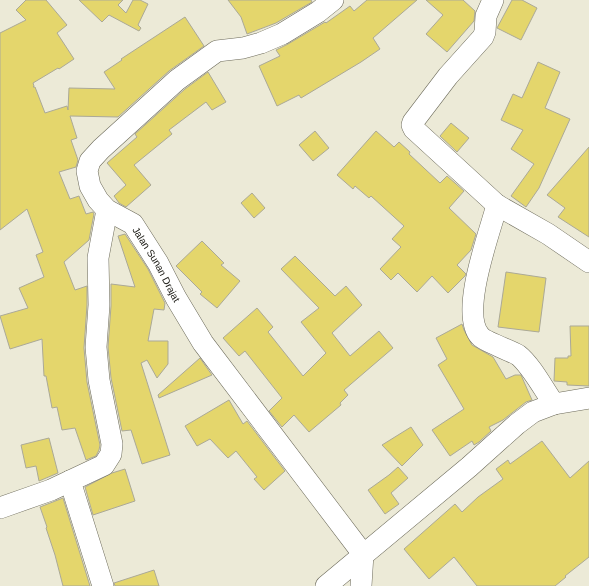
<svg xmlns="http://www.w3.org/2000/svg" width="589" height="586" viewBox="0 0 589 586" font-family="Arial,sans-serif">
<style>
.building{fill:#e4d66c;stroke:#aba997}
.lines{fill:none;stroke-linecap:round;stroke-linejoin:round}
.minor-casing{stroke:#6c6a5a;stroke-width:22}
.minor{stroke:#fff;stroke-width:21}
.labels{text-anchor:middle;stroke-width:4;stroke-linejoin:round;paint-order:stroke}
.street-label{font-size:10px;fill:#1a1913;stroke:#fff}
</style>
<rect width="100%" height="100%" fill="#ecead7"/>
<g class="building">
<path d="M26 0H46L67 25 57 33 74 59 59 69 58 68 33 83 34 86 33 87H35L45 113 67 106 68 110 69 88 115 89 104 72 122 60 121 59 185 17 204 46 169 71 118 117 70 116 77 138 71 140 78 160 76 167 59 172 70 199 79 196 86 214 93 212 94 214 89 240 64 262 75 290 87 286V305L84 348 87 382 100 445 99 450 96 456 86 460 75 428 62 430 57 407 52 408 46 376H44L42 339 10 349 0 316 28 308 19 288 44 277 36 255 43 252 27 209 0 230V33L26 20 16 10Z"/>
<path d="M79 0H123L118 5 126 13 133 0H140L148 4 138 25 141 28 139 31 109 15 102 22Z"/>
<path d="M228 0H311L312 2 276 23 247 34 241 17Z"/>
<path d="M367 0H417L373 38 380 49 361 62 301 98 299 95 277 106 259 66 280 56 276 50 288 44 325 22 326 23 350 6 354 11Z"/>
<path d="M426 0H463L475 11 474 21 447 52 426 34 443 15Z"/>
<path d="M512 0H522L537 8 521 40 497 28Z"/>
<path d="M538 62 560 72 545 108 570 119 539 188 526 207 511 196 534 164 511 149 523 130 501 120 513 94 522 98Z"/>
<path d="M208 72 226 102 212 110 206 102 169 130 172 134 134 165 151 185 126 207 119 203 114 196 126 185 107 163 137 137 135 134 185 89Z"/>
<path d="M451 123 469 138 457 152 440 136Z"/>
<path d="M315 131 329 148 313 161 299 145Z"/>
<path d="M376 131 394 147 399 142 410 152 409 154 440 183 447 176 464 191 449 208 476 234 471 250 457 265 466 274 465 276 448 293 432 276 417 292 398 273 391 280 380 269 401 247 392 239 404 226 371 196 369 198 355 186 353 189 337 175Z"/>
<path d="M589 147V237L558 217 565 208 547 195Z"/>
<path d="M252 193 265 208 254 218 241 203Z"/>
<path d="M125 234 148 269 165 303 164 310 154 309 148 341H168V364L157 378 147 360 141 363 170 455 142 464 131 430 122 431 111 378 108 347 111 306V284L135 287 118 236Z"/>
<path d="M202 241 224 263 221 265 240 281 217 308 200 294 202 292 176 266Z"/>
<path d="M295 256 335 296 346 286 362 305 332 333 350 356 379 331 393 348 344 390 348 395 340 403 341 405 309 432 294 415 282 427 269 411 282 398 245 351 239 356 223 338 257 308 273 327 268 332 303 376 326 353 301 322 319 308 281 269Z"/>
<path d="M506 272 546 278 539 332 498 327Z"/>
<path d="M462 324 464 330 472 345 493 357 506 379 515 375H521L532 400 526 402 503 420 489 427 491 431 479 442 474 445 472 441 450 456 432 430 464 409 438 365 447 359 436 338Z"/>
<path d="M570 326H589V386L567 385V382L554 381 555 358H568V356H571Z"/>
<path d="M200 358 212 375 159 398 158 395Z"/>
<path d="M229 400 243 424 247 421 285 471 264 490 254 479 257 477 236 451 228 458 210 439 197 446 185 426Z"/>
<path d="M411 427 423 445 402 466 382 445Z"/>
<path d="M49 438 58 473 39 481 36 466 26 468 21 445Z"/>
<path d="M542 441 570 478 589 461V557L565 576 566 577 555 586H477L454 557 429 579 404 549 455 504 462 512 478 497 503 479 496 469 508 460 510 464Z"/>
<path d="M398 467 408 478 391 493 399 504 385 514 368 490 389 475Z"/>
<path d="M125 469 135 501 93 515 85 487 112 473Z"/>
<path d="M63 498 90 586H63L55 555 46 528 47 527 40 507Z"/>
<path d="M154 570 159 586H115L114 583Z"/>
</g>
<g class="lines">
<g class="minor-casing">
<g id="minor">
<path id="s1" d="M333 0 318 12 282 34 261 43 243 48 217 51 177 80 101 149 90 161 87 171 90 186 98 200 107 210 133 224 158 263 176 298 203 343 363 554 361 586"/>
<path d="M493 0 486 16 485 32 483 37 448 76 413 122 412 125 414 129 497 205 548 234 589 262"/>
<path d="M497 205C490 232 459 313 480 336 484 341 509 350 518 355 531 365 544 390 554 404"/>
<path d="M0 508 51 490 70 481"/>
<path d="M103 586 70 481 104 465 111 454 112 444 99 380 96 347 99 305 98 258 107 210"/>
<path d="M326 586 469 467 517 424 533 412 554 404 589 398"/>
</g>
</g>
<use href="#minor" class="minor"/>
</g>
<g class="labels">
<g class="street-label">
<text dy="4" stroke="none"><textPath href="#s1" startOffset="429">Jalan Sunan Drajat</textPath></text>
</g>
</g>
</svg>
